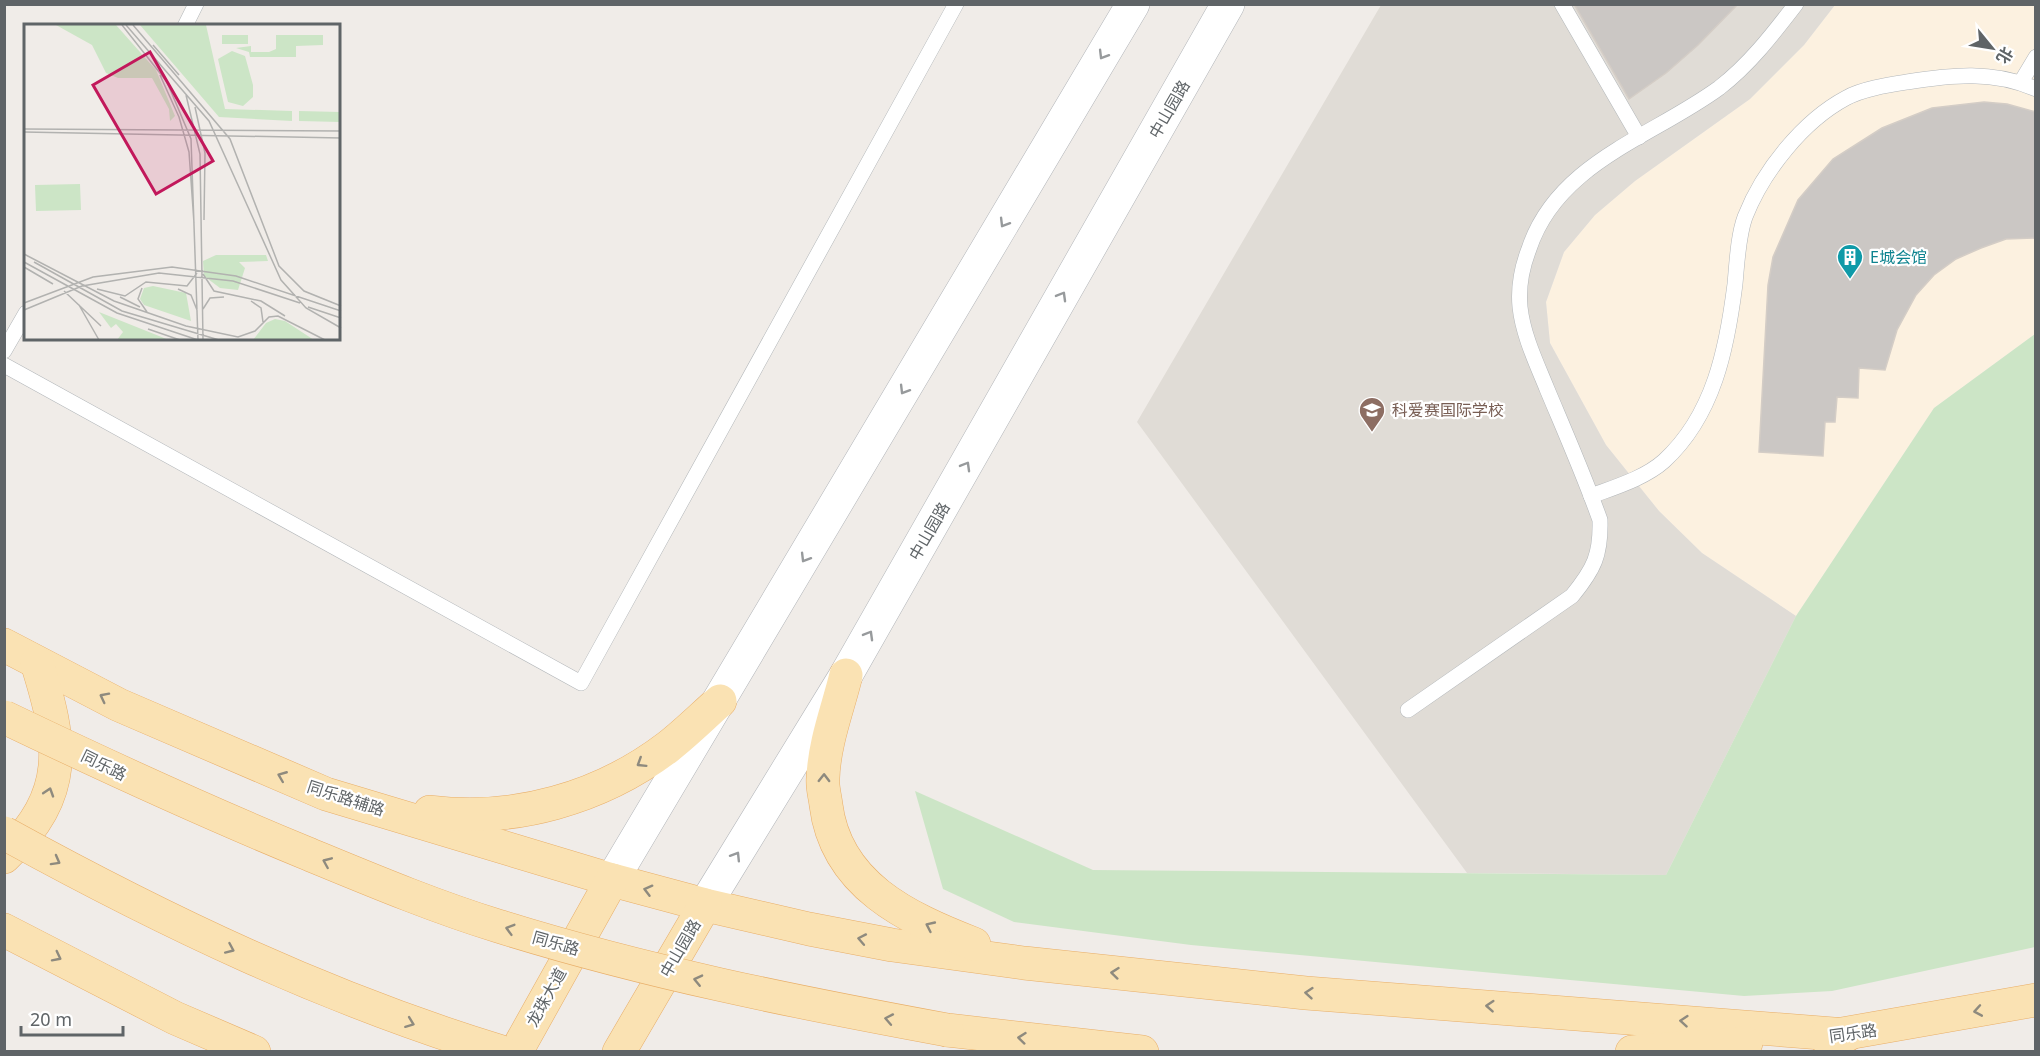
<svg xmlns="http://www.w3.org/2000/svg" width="2040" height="1056" viewBox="0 0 2040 1056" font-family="'Noto Sans','Noto Sans SC',sans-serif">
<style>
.commercial{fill:#fcf1e0}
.education{fill:#e0dcd6}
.green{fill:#cce5c6}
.building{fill:#cbc7c4;stroke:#d4cdc6;stroke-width:1.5}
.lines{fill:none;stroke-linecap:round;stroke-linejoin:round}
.service-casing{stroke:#b2b6b9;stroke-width:16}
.secondary-casing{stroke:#b2b5b9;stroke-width:34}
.primary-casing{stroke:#e8ae68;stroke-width:34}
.service{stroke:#fff;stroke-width:15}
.secondary{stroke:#fff;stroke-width:33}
.primary{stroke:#fae2b3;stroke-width:33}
.primary-bridge-casing{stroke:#e8ae68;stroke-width:34;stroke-linecap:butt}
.primary-bridge{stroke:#fae2b3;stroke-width:33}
.oneway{stroke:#979a9c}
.oneway2{stroke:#8e8a7e}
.labels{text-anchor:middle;stroke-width:4.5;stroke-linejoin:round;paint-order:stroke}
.street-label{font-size:16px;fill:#5f6467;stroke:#fff}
.culture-label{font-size:16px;fill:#0d838f;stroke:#fff;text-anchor:start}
.education-label{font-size:16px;fill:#785e54;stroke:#fff;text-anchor:start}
.inset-road{fill:none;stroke:#b2b2b0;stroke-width:1.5}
.view{fill:#c2185b;fill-opacity:0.15;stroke:#c2185b;stroke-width:3}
.inset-edge{fill:none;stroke:#5f6467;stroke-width:3}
</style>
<rect width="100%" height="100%" fill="#f0ece8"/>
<path class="commercial" d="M1835 5H2035V334L1934 408 1796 616 1702 553 1659 511 1606 445 1550 343 1546 302 1564 252 1595 215 1635 181 1750 99 1804 45Z"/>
<path class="education" d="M1381 5H1835L1804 45 1750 99 1635 181 1595 215 1564 252 1546 302 1550 343 1606 445 1659 511 1702 553 1796 616 1666 875 1467 873 1137 422Z"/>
<path class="green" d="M2035 334V947L1832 991 1744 996 1191 945 1014 922 943 889 915 791 1093 870 1666 875 1796 616 1934 408Z"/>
<g class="building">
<path d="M1574 4H1738L1698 45 1666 73 1629 99Z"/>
<path d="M1984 102 2007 104 2036 112V238L2006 239 1981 248 1956 259 1934 275 1916 295 1897 330 1885 370 1859 368 1858 398 1837 397 1835 422H1825L1823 456 1759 452 1768 285 1773 257 1798 200 1833 159 1882 128 1932 108Z"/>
</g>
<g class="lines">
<g class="service-casing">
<g id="service">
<path d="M1562 4 1639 137"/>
<path d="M185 26 196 4"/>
<path d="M2021 82 2036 57"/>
<path d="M4 351 26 313"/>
<path d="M4 365 581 683 956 4"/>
<path d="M1591 496C1615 487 1645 478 1664 461 1714 415 1727 348 1735 284 1737 263 1738 236 1745 217 1763 171 1803 121 1846 98 1862 89 1888 85 1907 82 1951 75 1993 70 2036 89"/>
<path d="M1408 710 1572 596C1594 569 1601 555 1600 520 1584 475 1565 432 1547 389 1536 362 1523 335 1520 307 1518 286 1522 267 1529 249 1557 163 1652 137 1719 88 1749 65 1773 34 1796 4"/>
</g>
</g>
<g class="secondary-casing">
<g id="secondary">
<path d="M612 880 1133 4"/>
<path d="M705 905 846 675 1228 4"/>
</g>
</g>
<g class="primary-casing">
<g id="primary">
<path d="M4 645 119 705 326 794 612 880 705 905 809 929 892 945 1024 963 1306 993 1847 1035"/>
<path d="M846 675C838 708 824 743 823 778 822 787 825 796 826 805 836 885 907 918 974 944"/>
<path d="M430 812C514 823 601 798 668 747 686 733 703 716 720 701"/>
<path d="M4 857C71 794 62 743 37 663"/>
<path d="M4 930 175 1018 254 1052"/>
<path d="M947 1030 1142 1052"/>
<path d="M1825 1037 2036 1000"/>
<path d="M516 1052 612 880"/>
<path d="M619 1052 705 905"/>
<path d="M1632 1052 1746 1043"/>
</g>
</g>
<use href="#service" class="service"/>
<use href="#secondary" class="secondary"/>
<use href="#primary" class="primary"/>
<g class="primary-bridge-casing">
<g id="primary-bridge">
<path d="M4 717C104 765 204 811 306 853 369 879 433 906 498 926 645 972 795 1002 947 1030"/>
<path d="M4 833C164 921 327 999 502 1052"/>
</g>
</g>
<use href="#primary-bridge" class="primary-bridge"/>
</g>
<defs><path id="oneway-chevron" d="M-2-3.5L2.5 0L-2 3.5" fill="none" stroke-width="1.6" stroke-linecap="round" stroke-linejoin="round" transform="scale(1.5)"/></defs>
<g class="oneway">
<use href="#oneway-chevron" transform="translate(1103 55) rotate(121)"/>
<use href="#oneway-chevron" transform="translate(1004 223) rotate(121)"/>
<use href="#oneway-chevron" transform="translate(1062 296) rotate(-60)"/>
<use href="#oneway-chevron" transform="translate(904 390) rotate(121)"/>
<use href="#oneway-chevron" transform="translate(966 466) rotate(-60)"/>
<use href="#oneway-chevron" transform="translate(805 558) rotate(121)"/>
<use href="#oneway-chevron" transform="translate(869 635) rotate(-60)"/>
<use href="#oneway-chevron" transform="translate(736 856) rotate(-58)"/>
</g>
<g class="oneway2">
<use href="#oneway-chevron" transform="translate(104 697) rotate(-153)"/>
<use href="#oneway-chevron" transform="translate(641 763) rotate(148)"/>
<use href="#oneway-chevron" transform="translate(282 776) rotate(-158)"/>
<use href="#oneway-chevron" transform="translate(824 778) rotate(-89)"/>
<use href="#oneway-chevron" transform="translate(49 792) rotate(-72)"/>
<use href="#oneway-chevron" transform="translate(56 861) rotate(29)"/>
<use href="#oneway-chevron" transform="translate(327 862) rotate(-157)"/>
<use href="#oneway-chevron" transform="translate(648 890) rotate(-165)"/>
<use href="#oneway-chevron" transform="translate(930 926) rotate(-155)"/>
<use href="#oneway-chevron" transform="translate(510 929) rotate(-164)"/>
<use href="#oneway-chevron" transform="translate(862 939) rotate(-169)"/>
<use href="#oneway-chevron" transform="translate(230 949) rotate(24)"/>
<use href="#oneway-chevron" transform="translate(57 957) rotate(27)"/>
<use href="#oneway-chevron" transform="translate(1115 973) rotate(-174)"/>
<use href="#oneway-chevron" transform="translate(698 980) rotate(-167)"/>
<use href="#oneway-chevron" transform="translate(1309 993) rotate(-175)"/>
<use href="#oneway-chevron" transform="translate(1490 1006) rotate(-176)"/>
<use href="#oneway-chevron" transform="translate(1978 1011) rotate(170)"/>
<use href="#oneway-chevron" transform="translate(889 1019) rotate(-169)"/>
<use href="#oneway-chevron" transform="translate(1684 1021) rotate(-175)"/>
<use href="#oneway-chevron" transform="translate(410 1023) rotate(21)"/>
<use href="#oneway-chevron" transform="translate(1022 1038) rotate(-174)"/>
</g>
<defs>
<g id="building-pin" transform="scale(1.35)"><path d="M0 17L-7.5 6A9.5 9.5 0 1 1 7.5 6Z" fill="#0f9aa8" stroke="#fff"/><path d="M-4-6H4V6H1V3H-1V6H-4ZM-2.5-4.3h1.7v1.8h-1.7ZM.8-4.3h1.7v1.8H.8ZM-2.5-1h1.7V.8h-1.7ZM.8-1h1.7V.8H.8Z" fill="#fff"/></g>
<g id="school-pin" transform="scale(1.35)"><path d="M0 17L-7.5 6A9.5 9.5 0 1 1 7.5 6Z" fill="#8d6e63" stroke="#fff"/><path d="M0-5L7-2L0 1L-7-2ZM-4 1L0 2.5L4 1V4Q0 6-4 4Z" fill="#fff"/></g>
</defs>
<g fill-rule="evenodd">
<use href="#building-pin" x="1850" y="257"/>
<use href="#school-pin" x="1372" y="410"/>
</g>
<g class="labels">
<g class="street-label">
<text transform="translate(1169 109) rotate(-60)" y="6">中山园路</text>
<text transform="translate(929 531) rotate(-60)" y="6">中山园路</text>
<text transform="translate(104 765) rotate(26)" y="6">同乐路</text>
<text transform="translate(346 798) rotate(18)" y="6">同乐路辅路</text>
<text transform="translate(556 943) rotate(16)" y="6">同乐路</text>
<text transform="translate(680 948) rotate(-60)" y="6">中山园路</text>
<text transform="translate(546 997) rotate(-61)" y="6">龙珠大道</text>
<text transform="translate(1853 1033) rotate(-8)" y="6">同乐路</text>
</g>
<g class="culture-label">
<text x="1870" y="263">E城会馆</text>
</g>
<g class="education-label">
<text x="1392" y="416">科爱赛国际学校</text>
</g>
</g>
<g transform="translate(24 24)">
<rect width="316" height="316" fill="#f0ece8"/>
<path d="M32 1H92L132 46 151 92 146 97 145 85 128 54H94L82 49 68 21ZM116 1H182L201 85 268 87V97L195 93ZM198 11H224V20H198ZM252 11H299V21L272 22V33H226L225 28 212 24 227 22V28H245L252 25ZM208 27 221 32 229 61V73L219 82 204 78 194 35ZM275 87 316 88V98L275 97ZM56 160 57 186 12 187 11 161ZM192 231H242L244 237 215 238 221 244 214 266 196 264 180 252 179 237ZM129 262 162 269 167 297 120 281 116 275 120 264ZM75 288 145 316H93L99 308 92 300 87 304ZM251 295 261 297 290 316H229L242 299Z" fill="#cce5c6"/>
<path class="inset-road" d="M98 1 143 58 167 115 174 316M102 1 185 97 257 256 282 284 317 304M109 1 206 115 255 242 280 267 317 282M129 21 155 51M136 51 155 93 165 128 170 199M162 71 176 130 179 316M171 83 181 129 180 196M0 105 317 107M0 108 317 114M0 230 90 277 162 302 214 313 231 307 245 293 254 292 301 316M0 238 93 289 174 316M10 238 98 287 195 316M0 243 29 260M179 250 190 267 237 277 261 292M118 264 114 275 123 288M73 265 101 272 122 258 163 262 173 249M154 265 167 271 173 286M40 267 77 302M96 273 116 283M227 277 237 284 239 298M0 279 69 253 148 243 212 252 317 287M55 281 75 316M284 283 317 294M179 285 186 274 200 273M0 286 58 262 135 249 209 257 276 279M124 305 156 316"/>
<path class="view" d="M126 28 189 137 132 170 69 61Z"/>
<rect width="316" height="316" class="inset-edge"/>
</g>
<rect width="2040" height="1056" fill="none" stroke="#5f6467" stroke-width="12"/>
<g transform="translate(1992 48) rotate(120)" stroke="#ffffff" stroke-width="4.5" paint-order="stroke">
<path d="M0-4.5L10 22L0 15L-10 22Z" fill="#5f6467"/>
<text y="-9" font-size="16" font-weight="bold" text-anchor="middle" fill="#5f6467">北</text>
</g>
<path d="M21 1026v9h102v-9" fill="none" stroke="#5f6467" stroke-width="3"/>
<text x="30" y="1026" font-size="18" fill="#5f6467" stroke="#ffffff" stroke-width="4.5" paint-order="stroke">20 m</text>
</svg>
